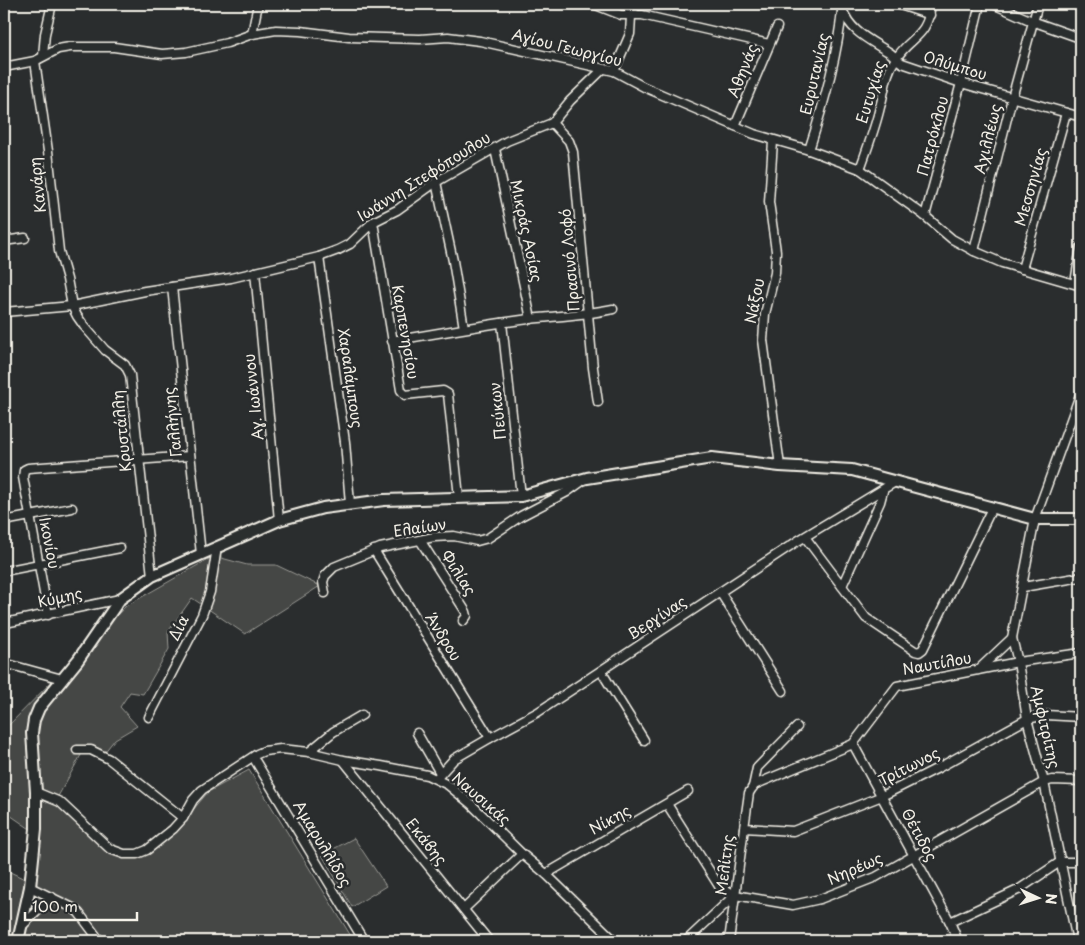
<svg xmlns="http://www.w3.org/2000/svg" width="1085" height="945" viewBox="0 0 1085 945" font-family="'Playpen Sans',sans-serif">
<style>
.green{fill:#444645;stroke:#9c9c96}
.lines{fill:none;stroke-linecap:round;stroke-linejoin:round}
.minor-casing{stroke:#f4f1e8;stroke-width:11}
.major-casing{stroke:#f4f1e8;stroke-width:14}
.minor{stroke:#2a2d2e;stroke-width:8}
.major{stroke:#2a2d2e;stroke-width:10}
.labels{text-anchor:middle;stroke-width:5;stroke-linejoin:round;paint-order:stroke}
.street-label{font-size:15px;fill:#f4f1e8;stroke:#2a2d2e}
</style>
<rect width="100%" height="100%" fill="#2a2d2e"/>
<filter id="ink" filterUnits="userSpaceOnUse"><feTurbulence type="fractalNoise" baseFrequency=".02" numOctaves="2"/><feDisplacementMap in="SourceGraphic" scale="10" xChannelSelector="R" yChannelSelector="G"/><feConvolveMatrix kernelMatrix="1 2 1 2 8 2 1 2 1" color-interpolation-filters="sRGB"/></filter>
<g filter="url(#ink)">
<g class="green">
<path d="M214 556 247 565H276L320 586 245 634 192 598 168 632 169 649 143 694 130 692 120 707 137 726 115 739 104 753 86 746 56 800 116 856 143 854 161 844 177 829 208 792 249 770 354 941H4V869L35 884 36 833 4 811V730L126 606Z"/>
<path d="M354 838 386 886 352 907 322 855Z"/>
</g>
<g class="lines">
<g class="minor-casing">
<g id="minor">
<path d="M593 4 621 15H642L769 44"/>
<path d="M897 4 930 15"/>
<path d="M993 4 1032 21 1080 38 1081 37"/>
<path d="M842 9C850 31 868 39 887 51 893 54 896 59 902 63L961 83 1081 117"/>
<path d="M252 34 258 4"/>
<path d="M43 56 45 34 52 4"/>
<path d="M35 61 48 151 59 251 67 279 72 306 77 316 84 326 105 350 125 365 130 375 152 576"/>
<path d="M4 67 35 61 58 49 70 47H114L162 54 186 52 227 43 252 34 276 30 300 31 349 37 420 39 448 37 480 41 614 71 644 87 754 134 809 150 860 169 925 216 952 239 974 251 1002 263 1081 286"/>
<path d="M614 71 630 34 631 16 636 4"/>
<path d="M552 123 569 141 573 152 593 368 598 402"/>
<path d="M735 126 777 27"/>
<path d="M773 141 769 202 776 251 775 273 765 314 763 340 780 466"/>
<path d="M495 149 531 319"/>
<path d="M809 150C824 104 837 58 842 11"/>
<path d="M860 169C867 149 875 129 880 107 885 91 885 74 895 60 911 35 927 39 931 4"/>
<path d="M436 182 453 261 464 328"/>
<path d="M925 216 961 83 980 4"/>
<path d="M373 222 401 390 405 395 443 391 448 394 459 497"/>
<path d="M4 241 25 238"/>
<path d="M974 251 1012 98 1038 4"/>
<path d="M319 257 345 442 350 504"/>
<path d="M1022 269 1066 113"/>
<path d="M255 272 279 520"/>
<path d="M1075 283 1081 247"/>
<path d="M172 287 201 554"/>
<path d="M4 312 72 306 145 291 231 278 319 257 338 250 350 244 373 222 397 210 436 182 507 141 552 123 570 101 603 69"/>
<path d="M502 323 521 496"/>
<path d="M392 341C438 333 483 325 529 319 557 316 585 315 613 309"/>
<path d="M4 521 72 508"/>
<path d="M805 537 866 618 915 651 919 652 923 649 992 508"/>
<path d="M420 540 466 612 467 616 463 621"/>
<path d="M374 550 490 738"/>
<path d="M4 571 120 548"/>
<path d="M842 586 880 502 883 491"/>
<path d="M1023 587 1081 577"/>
<path d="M720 592 783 691"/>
<path d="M325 593 323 582 325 576 334 567 380 548 434 537 454 536 477 541 488 538 521 516 567 492 581 482"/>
<path d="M48 615 23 477 24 470 28 468 190 456"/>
<path d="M5 623 120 599"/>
<path d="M4 663 62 679"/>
<path d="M978 670 1012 638"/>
<path d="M601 671 644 740"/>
<path d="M149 717 202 615 210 592 217 547"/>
<path d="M417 733 440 773"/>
<path d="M853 744 950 922 958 941"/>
<path d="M77 750H91L109 759 183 818"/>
<path d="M309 752 333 732 362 715"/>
<path d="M343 760 489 941"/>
<path d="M256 762 364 941"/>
<path d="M436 779 454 759 490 738 538 712 796 542 895 482"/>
<path d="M753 787 757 768 797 727"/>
<path d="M36 792 60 802 110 849 124 854H137L147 850 173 829 183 818 193 800 202 790 257 754 264 751 281 749 309 752 343 760 381 766 427 775 448 785 471 804 522 854 546 874 615 941"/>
<path d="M667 804 719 886 735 895 793 905 820 899 876 877 1044 782 1052 780 1081 781"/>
<path d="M744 828 793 831 882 796 940 767 1027 719 1046 715 1081 717"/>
<path d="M546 874 688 791"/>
<path d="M30 887 73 908 79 913 100 941"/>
<path d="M464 909 522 854"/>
<path d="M950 922 1018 890 1060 862H1081"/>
<path d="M21 927 52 897"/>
<path d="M686 941 735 895"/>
<path d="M729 941 744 828 749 793 754 785 853 744 897 686 1018 662 1081 653"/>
<path d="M1077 941 1044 782 1027 719 1018 662 1012 638 1035 519 1081 392"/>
</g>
</g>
<g class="major-casing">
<path id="major" d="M18 941 30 887 36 829V792L32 733 34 720 39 708 78 660 120 599 152 576 279 520 323 508 384 500 521 496 587 478 712 458 780 466 852 470 1035 519H1081"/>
</g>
<use href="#minor" class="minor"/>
<use href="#major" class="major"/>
</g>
</g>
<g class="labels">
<g class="street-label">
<text transform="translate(567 48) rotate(14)" y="5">Αγίου Γεωργίου</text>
<text transform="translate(955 66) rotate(17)" y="5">Ολύμπου</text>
<text transform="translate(743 71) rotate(-68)" y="5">Αθηνάς</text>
<text transform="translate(815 74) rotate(-77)" y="5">Ευρυτανίας</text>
<text transform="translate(871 92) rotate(-73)" y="5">Ευτυχίας</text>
<text transform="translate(933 136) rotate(-75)" y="5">Πατρόκλου</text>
<text transform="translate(988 139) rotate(-76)" y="5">Αχιλλέως</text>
<text transform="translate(424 177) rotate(-32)" y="5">Ιωάννη Στεφόπουλου</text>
<text transform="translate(38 185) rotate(-96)" y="5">Κανάρη</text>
<text transform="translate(1031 187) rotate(-74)" y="5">Μεσσηνίας</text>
<text transform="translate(526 231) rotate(78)" y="5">Μικράς Ασίας</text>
<text transform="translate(570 260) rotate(-95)" y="5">Πρασινό Λοφό</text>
<text transform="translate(755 301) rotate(-79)" y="5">Νάξου</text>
<text transform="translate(405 332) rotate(80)" y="5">Καρπενησίου</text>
<text transform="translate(350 378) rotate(82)" y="5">Χαραλάμπους</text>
<text transform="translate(254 397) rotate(-96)" y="5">Αγ. Ιωάννου</text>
<text transform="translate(498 411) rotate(-96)" y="5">Πεύκων</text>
<text transform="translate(173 422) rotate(-96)" y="5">Γαλλήνης</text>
<text transform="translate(122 431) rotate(-96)" y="5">Κρυστάλλη</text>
<text transform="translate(420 528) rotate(-8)" y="5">Ελαίων</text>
<text transform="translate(49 543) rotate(79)" y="5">Ικονίου</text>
<text transform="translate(458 573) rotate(57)" y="5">Φιλίας</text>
<text transform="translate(60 598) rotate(-12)" y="5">Κύμης</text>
<text transform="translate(657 618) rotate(-33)" y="5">Βεργίνας</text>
<text transform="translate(179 628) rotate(-63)" y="5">Δία</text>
<text transform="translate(443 637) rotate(58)" y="5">Άνδρου</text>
<text transform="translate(937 664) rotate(-10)" y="5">Ναυτίλου</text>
<text transform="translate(1045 727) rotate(77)" y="5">Αμφιτρίτης</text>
<text transform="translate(909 767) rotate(-27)" y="5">Τρίτωνος</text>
<text transform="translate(481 799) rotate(41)" y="5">Ναυσικάς</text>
<text transform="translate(610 820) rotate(-29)" y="5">Νίκης</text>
<text transform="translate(919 835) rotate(62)" y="5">Θέτιδος</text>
<text transform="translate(426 842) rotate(51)" y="5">Εκάβης</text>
<text transform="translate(322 844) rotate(59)" y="5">Αμαρυλλίδος</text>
<text transform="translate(725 865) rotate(-83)" y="5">Μελίτης</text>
<text transform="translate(855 869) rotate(-24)" y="5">Νηρέως</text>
</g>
</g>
<rect width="1085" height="945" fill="none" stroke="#2a2d2e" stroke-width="20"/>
<rect x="10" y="10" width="1065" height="925" fill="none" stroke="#f4f1e8" stroke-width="2" filter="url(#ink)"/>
<g transform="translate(1038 898) rotate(94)" stroke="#2a2d2e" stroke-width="4" paint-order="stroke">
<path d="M0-4L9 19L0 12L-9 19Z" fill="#f4f1e8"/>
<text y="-8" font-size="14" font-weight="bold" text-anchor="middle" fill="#f4f1e8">N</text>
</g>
<path d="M25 912v8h112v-8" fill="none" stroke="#f4f1e8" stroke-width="2.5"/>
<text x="32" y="912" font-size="15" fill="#f4f1e8" stroke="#2a2d2e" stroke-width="4" paint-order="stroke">100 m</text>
</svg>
